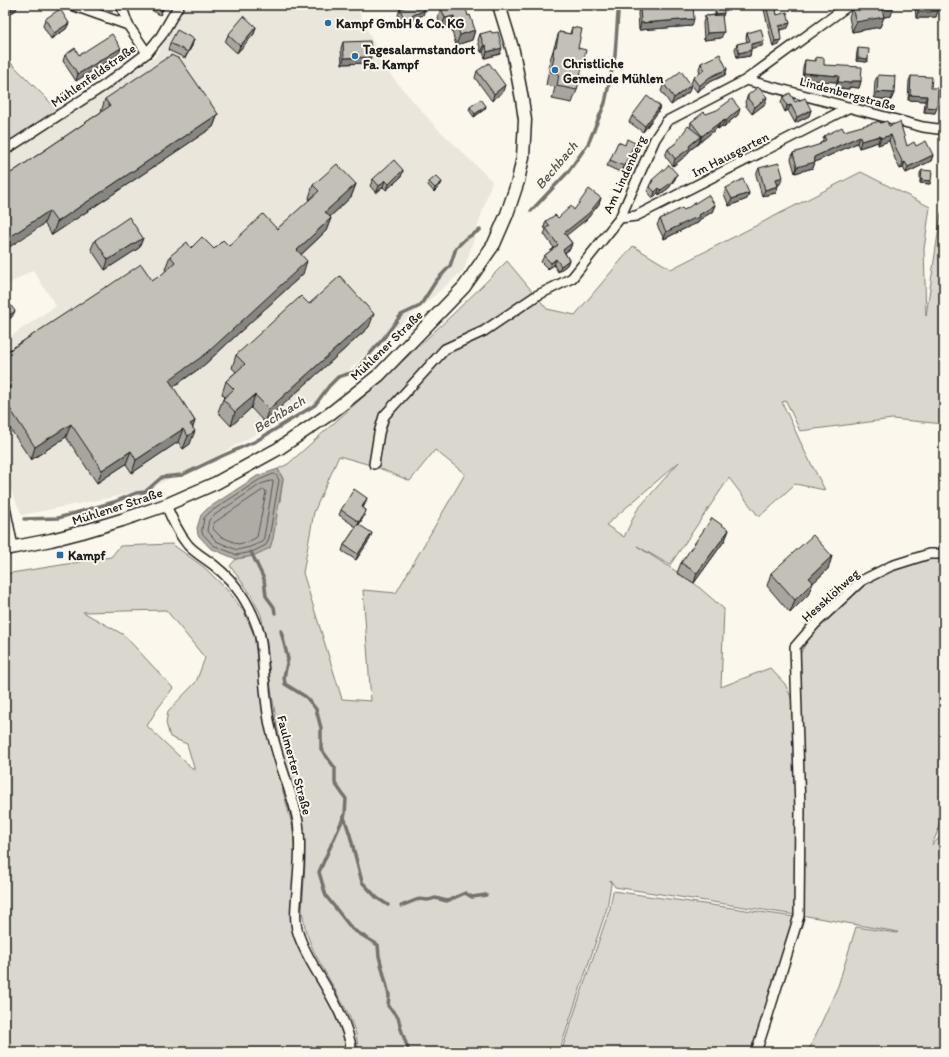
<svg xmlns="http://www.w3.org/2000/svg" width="949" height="1057" viewBox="0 0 949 1057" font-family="Itim,sans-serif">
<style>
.built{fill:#eae6dc}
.green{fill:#dad7ce;stroke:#7b7a75;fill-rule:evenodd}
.water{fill:#afaca5;stroke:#74726e}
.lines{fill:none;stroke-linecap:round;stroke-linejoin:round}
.shore{stroke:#575653;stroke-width:1}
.stream{stroke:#74726e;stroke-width:3.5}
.street-casing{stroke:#1c1c1c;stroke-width:12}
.secondary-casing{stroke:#1c1c1c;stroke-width:15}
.street{stroke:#fbf7ec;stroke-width:9}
.secondary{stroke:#fbf7ec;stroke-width:12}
.wall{fill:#a8a59e;stroke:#1c1c1c}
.shaded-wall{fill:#888681;stroke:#1c1c1c}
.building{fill:#c3c0b8;stroke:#1c1c1c}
.poi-dot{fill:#1f6fb2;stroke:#fbf7ec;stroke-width:1.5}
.labels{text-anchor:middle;stroke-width:4;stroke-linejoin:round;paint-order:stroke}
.poi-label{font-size:13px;font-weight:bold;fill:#1c1c1c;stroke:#fbf7ec;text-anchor:start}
.street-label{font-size:13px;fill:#1c1c1c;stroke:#fbf7ec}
.water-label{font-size:14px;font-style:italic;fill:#575653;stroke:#fbf7ec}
</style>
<rect width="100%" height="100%" fill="#fbf7ec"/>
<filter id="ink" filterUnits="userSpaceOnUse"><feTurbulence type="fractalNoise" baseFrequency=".025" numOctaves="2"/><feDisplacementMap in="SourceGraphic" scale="8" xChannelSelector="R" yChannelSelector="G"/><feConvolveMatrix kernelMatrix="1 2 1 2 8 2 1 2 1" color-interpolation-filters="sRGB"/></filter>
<g filter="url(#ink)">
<path class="built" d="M186 5H356L386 70 433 124 492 181 464 270 364 356 320 398 215 457 144 491 22 515 5 478V340L56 306 33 270 5 286V155L90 98 155 57Z"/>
<g class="green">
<path d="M5 57 59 111 5 146Z"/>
<path d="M861 172 930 207 924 249 926 316 941 213H944V424L892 419 800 431 786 401 782 402 805 452 825 490 795 484 759 517 729 478 670 565 637 546 694 583 724 609 721 687 770 668 785 684 791 697 794 712 797 822 796 915 615 887 610 880 611 884 607 908 559 1052H359L356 1034 348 1013 314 952 306 932 302 911 305 864 304 836 299 806 280 744 271 689 267 643 261 615 250 593 230 566 236 559 253 556 280 501 283 479 278 469 288 464C362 398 437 332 507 261L547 309 575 315 633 246 671 269ZM435 450 465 474 396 593 363 590 371 701 342 699 303 573 314 512 339 456 374 466 410 481ZM679 462 637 510 624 537 606 525Z"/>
<path d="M172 544 205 568 230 593 244 612 254 635 265 723 274 759 289 813 293 829 295 857 291 924 295 940 301 952 330 1001 343 1027 349 1052H5V574L111 557 120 546ZM166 610 205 658 196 682 168 711 166 723 170 737 187 744 195 771 147 726 156 711 173 688 124 635 83 612Z"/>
<path d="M944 558V804L937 833 932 845 944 833V1052H808L838 986 856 927 897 933 898 932 801 915 799 657C805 641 818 628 830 616 838 607 846 597 856 590 880 572 914 560 944 558Z"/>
<path d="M613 891 795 917 753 1052H561L610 908Z"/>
</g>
<path class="water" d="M278 469 283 479 273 539 270 548 253 556 236 559 210 548 198 535 197 528 201 515 207 509 257 476Z"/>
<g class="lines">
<g class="shore">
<path d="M274 474 276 475 279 480 269 538 266 545 252 552 237 555 213 545 202 533V529L204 518 210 512 259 480Z"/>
<path d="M271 481H273V483L264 537 262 542 250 547 237 550 216 541 207 530 209 520 213 516 261 484Z"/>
<path d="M263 490H265L266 492 257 537 248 542 238 544 220 536 213 529 214 523Z"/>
</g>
<g class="stream">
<path d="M531 211 568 172 588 144 605 103 615 55 618 13"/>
<path d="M24 519 58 518 114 502 136 493 145 492 162 477 182 475 222 456 256 441 315 405 329 386 338 377 354 372 383 339 401 315 420 306 436 281 450 266 456 248 465 239 480 230"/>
<path d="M251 552 264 579 266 596 274 607 275 613"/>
<path d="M281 631 288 659 284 677 285 684 306 697 316 709 321 728V749L335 768V783L346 799 345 814 319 872 326 896 352 929 378 945 379 956 389 995 388 1006 398 1017 401 1029 409 1052"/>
<path d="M344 817 350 835 362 882 377 898 388 905"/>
<path d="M401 906C406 904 411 902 416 900 423 897 425 903 435 898L447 901 465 893 472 897 486 895"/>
</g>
<g class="street-casing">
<g id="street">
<path d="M72 5 128 25 147 53"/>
<path d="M121 5 128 25"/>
<path d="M746 80 923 127 938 129 944 128"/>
<path d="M5 150 105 85 147 53 161 36 179 5"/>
<path d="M620 218 636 216 850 107"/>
<path d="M374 464 379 433 384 416 445 349 484 331 536 296 572 278 620 218 655 139 667 121 746 80 849 5"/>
<path d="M166 505C172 519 178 533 188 545 196 554 207 559 216 567 236 583 250 605 258 629 262 640 262 653 263 665 265 687 266 709 271 730 275 745 279 760 284 774 290 793 298 812 299 832 301 852 298 873 297 893 296 905 294 917 297 929 300 943 310 960 317 972 332 997 348 1023 352 1052"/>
<path d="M5 507 13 547"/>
<path d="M756 1052 767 1018 799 916 800 809 795 647 815 624 861 581 891 566 929 554H944"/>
</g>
</g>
<g class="secondary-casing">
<path id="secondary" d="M5 549 51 540 82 532 122 520 166 505 216 483 278 449 331 413 379 375 464 287 494 244 507 214 518 181 523 157 525 120 522 99 513 51 499 5"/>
</g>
<use href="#street" class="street"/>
<use href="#secondary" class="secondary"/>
</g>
<g class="wall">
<path d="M5 5 16 10 7 16V15L5 16Z"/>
<path d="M150 5H165L160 15 148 8Z"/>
<path d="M405 5H423V15L402 24 398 15 400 9 404 8Z"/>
<path d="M715 5H724L723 16H722L721 38 704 40 703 23 705 16 715 15Z"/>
<path d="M763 5H775L777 15 788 28 780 30 779 45 773 47Z"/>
<path d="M916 5H938V11L936 17H930L929 18H916L915 6Z"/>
<path d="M640 6 692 26 639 30 638 13Z"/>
<path d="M441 8 468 16 475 30 472 40 456 45 450 25 441 28 438 18Z"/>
<path d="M852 8 891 16 884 17 880 27 852 32 849 17Z"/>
<path d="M45 19 69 23 66 29 51 39 43 26Z"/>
<path d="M256 27 254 34 237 53 225 42 228 35Z"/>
<path d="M572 27 578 48 577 90 572 103 552 99 555 87 546 85 549 69 548 68 550 60 559 32 570 34Z"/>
<path d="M492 33 500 54 485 58 483 52H481L478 40 480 34Z"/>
<path d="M747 33 762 46 751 48 750 56 737 58 735 49 737 44 747 42 746 38Z"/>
<path d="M343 42 371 57 368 63 342 64 341 48Z"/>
<path d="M170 43 192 46 185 58 168 50Z"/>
<path d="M858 48 868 59 867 62 856 61 857 52Z"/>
<path d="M119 54 76 81 63 61 65 55Z"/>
<path d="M816 57 824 65 861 81 859 88 849 87V89L836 88 837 82 802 80 803 67 805 60 814 61Z"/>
<path d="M701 63 727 69 725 75 708 83 697 92 691 84 693 78 700 73 699 69Z"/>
<path d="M477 71 503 92 492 101 475 78Z"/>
<path d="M878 75 894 93 891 100 874 98 875 81Z"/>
<path d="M911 76 931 88 935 113 924 112 925 101 908 100 909 81Z"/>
<path d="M664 84 689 92 671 105 661 91Z"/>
<path d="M748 95 765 104 752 114 746 106 745 102Z"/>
<path d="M783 97 811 110 809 116 795 123 788 110 785 112 781 103Z"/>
<path d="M105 99 218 114 213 127 52 235 11 173 101 112Z"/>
<path d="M486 106 485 109 474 117 469 110 470 107Z"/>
<path d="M660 106 658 112 643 132 629 122 632 116Z"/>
<path d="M706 114 738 115 730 121 724 128 722 126 718 129 717 128 699 143V142V143L689 151 688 154 673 166 665 156 668 149 676 143 690 128 691 122Z"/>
<path d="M880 123 889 126 907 146H916L933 155 931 161 906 173 903 168 900 169 895 159 889 141 878 145V142L859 148 857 143 815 162 813 168 795 173 791 159 793 153 820 145V143L822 142 824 136Z"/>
<path d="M635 143 622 173 607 166 610 160 625 145Z"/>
<path d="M759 168 780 184 778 185 776 193 762 196 756 175Z"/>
<path d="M403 170 401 177 386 190 383 187 376 193 370 186 373 179Z"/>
<path d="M922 170 930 184 920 183V173Z"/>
<path d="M677 174 675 179 669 188 659 195 658 193 653 198 647 191 652 180Z"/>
<path d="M429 182H442L440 186 434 192 428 185Z"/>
<path d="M356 184 351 197 330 217 331 218 326 231 301 255 303 274 203 366 173 387 195 421 193 427 190 444 183 449 178 442 132 473 126 464 97 483 66 437 31 460 5 421V353L107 287 152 280 159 277 166 271 165 269 170 256 191 248 214 249 229 246 277 229 310 200 309 198 313 185Z"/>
<path d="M726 188 749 193 747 199 729 206 724 194Z"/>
<path d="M601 198 599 204 587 219 566 235 572 243 570 249 565 253 569 260 567 265 558 272 554 265 548 269 541 262 544 256 554 248 544 234 546 230 544 227 546 221 558 218Z"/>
<path d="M715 205 712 212 699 220 698 223 690 226 664 239 657 225 660 219 684 210Z"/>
<path d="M143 238 139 248 105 270 91 249 95 240Z"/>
<path d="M309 304 369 327 264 422 251 408 231 426 218 412 223 399 225 397 222 394 226 381 236 372 232 368 236 355Z"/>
<path d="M365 504 363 508 366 510 364 516 359 525 370 539 356 560 342 551 344 545 356 527 339 515 341 510Z"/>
<path d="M729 530 725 540 694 583 677 573 681 563Z"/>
<path d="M832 556 828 569 813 583 808 595 790 613 767 586 771 573Z"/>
</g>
<g class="shaded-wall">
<path d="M16 5H18L16 10 7 16 10 9Z"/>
<path d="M164 5H165L160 15 162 8Z"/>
<path d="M894 6 891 16 884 17 880 27 852 32 856 22 882 9Z"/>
<path d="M9 8 7 15 5 16V11Z"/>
<path d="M425 10 423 15 402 24 404 19Z"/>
<path d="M931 11H938L936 17H930L929 18H916L918 12Z"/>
<path d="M724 13 723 16 715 17 716 14Z"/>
<path d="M454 16 450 25 441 28 445 18Z"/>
<path d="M694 19 692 26 639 30 641 23Z"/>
<path d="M69 23 66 29 51 39 54 33Z"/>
<path d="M790 23 788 28 777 31 779 26Z"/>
<path d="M256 27 254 34 237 53 240 46Z"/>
<path d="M475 30 472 40 456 45 460 35Z"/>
<path d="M724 32 721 38 704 40 707 33Z"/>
<path d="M194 39 192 46 185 58 188 52Z"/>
<path d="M781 40 779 45 773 47 775 41Z"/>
<path d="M764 41 762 46 749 49 751 44Z"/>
<path d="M486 45 483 52H481L484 46Z"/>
<path d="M121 48 119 54 76 81 78 74Z"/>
<path d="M502 48 500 54 485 58 487 52Z"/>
<path d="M751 50 750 56 737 58 739 53Z"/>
<path d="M371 57 368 63 342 64 344 58Z"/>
<path d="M858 58 868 59 867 62 856 61Z"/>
<path d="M727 69 725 75 708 83 697 92 699 86 710 77Z"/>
<path d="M804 73 839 76 837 82 802 80Z"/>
<path d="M851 81H861L859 88 849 87V89L836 88 838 82Z"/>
<path d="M505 85 503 92 492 101 494 94Z"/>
<path d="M691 85 689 92 671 105 674 98Z"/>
<path d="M877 92 894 93 891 100 874 98Z"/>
<path d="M910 95 927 96 925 101 908 100Z"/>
<path d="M767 97 765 104 752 114 755 107Z"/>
<path d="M791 105 788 110 785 112 787 106Z"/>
<path d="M486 106 485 109 474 117 475 114Z"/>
<path d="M660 106 658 112 643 132 645 126Z"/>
<path d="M926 107 937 108 935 113 924 112Z"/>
<path d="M740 109 738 115 730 121 724 128 726 121 732 115Z"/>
<path d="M811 110 809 116 795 123 797 117Z"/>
<path d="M218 114 213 127 52 235 57 222Z"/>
<path d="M725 120 722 126 718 129 720 123Z"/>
<path d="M720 122 717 128 699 143 702 136Z"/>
<path d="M891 135 889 141 878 145 881 138Z"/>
<path d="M701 136 699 143 689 151 688 154 673 166 675 159 689 146Z"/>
<path d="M860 136 857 143 815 162 813 168 795 173 797 167 814 157Z"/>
<path d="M880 136 878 142 859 148 861 141Z"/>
<path d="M635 143 633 149 622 173 624 166Z"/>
<path d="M933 155 931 161 906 173 908 167Z"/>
<path d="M905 162 903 168 900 169 903 163Z"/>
<path d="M403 170 401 177 386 190 389 184Z"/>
<path d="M677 174 675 179 669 188 659 195 661 190Z"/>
<path d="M783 177 780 184 774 186 776 179Z"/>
<path d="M385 180 383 187 376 193 379 186Z"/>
<path d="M921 180 931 181 930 184 920 183Z"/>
<path d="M442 182 440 186 434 192 435 188Z"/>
<path d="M356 184 351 197 321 225 325 212Z"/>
<path d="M778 186 776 193 762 196 765 190Z"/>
<path d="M659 188 658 193 653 198 655 192Z"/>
<path d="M749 193 747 199 729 206 732 199Z"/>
<path d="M601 198 599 204 587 219 562 239 564 233Z"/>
<path d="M715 205 712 212 699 220 698 223 690 226 664 239 666 232 699 215Z"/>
<path d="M49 211 44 224 5 250V240Z"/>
<path d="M331 218 326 231 292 263 297 250Z"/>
<path d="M143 238 139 248 105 270 108 260Z"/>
<path d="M572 243 570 249 560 256 563 250Z"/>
<path d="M556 259 554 265 548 269 551 263Z"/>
<path d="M569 260 567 265 558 272 561 266Z"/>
<path d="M307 261 303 274 203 366 164 393 169 380Z"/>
<path d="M15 311 12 317 5 323 6 318Z"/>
<path d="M374 314 369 327 264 422 269 409Z"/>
<path d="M255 395 251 408 231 426 235 412Z"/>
<path d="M195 421 190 434V424Z"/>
<path d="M71 424 66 437 31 460 35 447Z"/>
<path d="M183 429 178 442 132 473 136 460Z"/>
<path d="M195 431 190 444 183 449 188 436Z"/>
<path d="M131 451 126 464 97 483 102 470Z"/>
<path d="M367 498 365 504 360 512 362 507Z"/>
<path d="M366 510 364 516 357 528 359 522Z"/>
<path d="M729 530 725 540 694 583 697 573Z"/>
<path d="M372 533 370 539 356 560 358 554Z"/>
<path d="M832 556 828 569 813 583 808 595 790 613 795 600 809 578Z"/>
</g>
<g class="building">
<path d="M5 5H16L10 9 9 8 5 11Z"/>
<path d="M157 5H164L162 8Z"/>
<path d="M407 5H423L425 10 404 19 400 9 408 6Z"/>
<path d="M450 5H465L468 16 470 15 475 30 460 35 454 16 445 18 441 8Z"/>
<path d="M654 5H693L694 19 641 23 640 6Z"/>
<path d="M715 5H724V13L716 14Z"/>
<path d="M766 5H775L777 15 787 12 790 23 779 26 781 40 775 41Z"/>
<path d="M862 5H894V6L882 9 884 17 856 22 852 8Z"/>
<path d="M918 5H938V11H931V12H918Z"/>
<path d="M60 9 69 23 54 33 45 19Z"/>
<path d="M722 15 724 32 707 33 705 16Z"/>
<path d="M244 16 256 27 240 46 228 35Z"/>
<path d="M572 27 582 29 578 48 586 50 577 90 557 86 559 74 551 72 554 56 553 55 554 47H556L559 32 571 34Z"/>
<path d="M761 29 764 41 751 44V50L739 53 737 44 750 41 747 33Z"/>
<path d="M177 30 194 39 188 52 170 43Z"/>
<path d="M491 31 492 33 498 32 502 48 487 52 486 45 484 46 480 34Z"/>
<path d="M112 34 121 48 78 74 65 55 75 48 79 55Z"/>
<path d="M370 41 371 57 344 58 343 42Z"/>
<path d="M858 48 869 49 868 59 858 58Z"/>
<path d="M720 54 727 69 710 77 699 86 693 78 704 70 701 63Z"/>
<path d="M171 55 180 59 218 114 57 222 49 211 5 240V166H6L11 173 110 106 105 99Z"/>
<path d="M816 57 824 58V65L862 67 861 81H851V83L838 82 839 76 804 73 805 60 816 61Z"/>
<path d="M489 63 505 85 494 94 477 71Z"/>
<path d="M681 71 691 85 674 98 664 84Z"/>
<path d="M878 75 895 76 894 93 877 92Z"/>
<path d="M911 76 932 77 931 88H938L937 108 926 107 927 96 910 95Z"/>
<path d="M758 87 767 97 755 107 748 99V95Z"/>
<path d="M790 93 795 102 805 98 811 110 797 117 791 105 787 106 783 97Z"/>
<path d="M647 96 660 106 645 126 632 116Z"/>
<path d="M481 99 486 106 475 114 470 107Z"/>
<path d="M732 99 740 109 732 115 726 121 725 120 720 123V122L702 136 691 122 704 112 706 114 717 110Z"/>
<path d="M880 121V123L887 121 889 126 900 122 907 146 914 142 916 146 926 141 933 155 908 167 905 162 903 163 898 153 891 135 881 138 880 136 861 141 860 136 814 157 815 162 797 167 793 153 821 144 820 143 826 140 824 136 842 127 844 131Z"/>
<path d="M688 126 701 136 689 146 690 148 675 159 668 149 676 143Z"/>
<path d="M627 139 635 143 624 166 610 160 618 142 625 145Z"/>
<path d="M394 160 403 170 389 184 385 180 379 186 373 179Z"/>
<path d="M779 163 783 177 776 179 778 186 765 190 759 168Z"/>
<path d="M337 164 356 184 325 212 331 218 297 250 307 261 207 353 169 380 195 421 190 424 195 431 188 436 183 429 136 460 131 451 102 470 71 424 35 447 5 401V392L10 388 5 380V353L107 286V287L141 264 152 280 158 276 159 277 175 262 170 256 187 242 191 248 202 237 214 249 223 240 229 246 263 214 277 229 319 191 313 185Z"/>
<path d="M669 165 677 174 671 183 661 190 659 188 655 192 649 186 653 181 652 180Z"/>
<path d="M922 170 932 171 931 181 921 180Z"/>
<path d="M436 176 442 182 435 188 429 182Z"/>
<path d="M743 179 749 193 732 199 726 188Z"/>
<path d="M589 189 601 198 589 213 564 233 572 243 563 250 569 260 561 266 556 259 551 263 544 256 558 245 546 228 550 226 546 221 555 215 558 218 571 206 574 210Z"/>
<path d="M708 195 715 205 699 215 700 217 693 219 666 232 660 219 682 208 684 210Z"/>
<path d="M129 217 143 238 108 260 95 240Z"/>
<path d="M340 276 374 314 269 409 255 395 235 412 223 399 234 389 226 381 245 364 236 355 301 296 309 304Z"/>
<path d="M6 299 15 311 6 318H5V300Z"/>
<path d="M354 489 367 498 362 507 366 510 359 522 341 510Z"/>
<path d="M712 518 729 530 697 573 681 563Z"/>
<path d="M358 524 372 533 358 554 344 545Z"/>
<path d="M813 535 832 556 809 578 813 582 795 600 771 573Z"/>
</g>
</g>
<g class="poi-dot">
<circle cx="328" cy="23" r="4"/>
<circle cx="355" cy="56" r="4"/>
<circle cx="555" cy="70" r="4"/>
<rect x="56" y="551" width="8" height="8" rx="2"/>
</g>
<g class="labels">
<g class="poi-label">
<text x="336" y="28">Kampf GmbH &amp; Co. KG</text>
<text x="363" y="54">Tagesalarmstandort<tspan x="363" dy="15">Fa. Kampf</tspan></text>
<text x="563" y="68">Christliche<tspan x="563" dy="15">Gemeinde Mühlen</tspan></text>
<text x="68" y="560">Kampf</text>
</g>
<g class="street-label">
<text transform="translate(93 75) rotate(-35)" y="5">Mühlenfeldstraße</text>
<text transform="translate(848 93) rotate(15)" y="5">Lindenbergstraße</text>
<text transform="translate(730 154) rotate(-27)" y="5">Im Hausgarten</text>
<text transform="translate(624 174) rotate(-65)" y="5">Am Lindenberg</text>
<text transform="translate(386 345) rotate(-44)" y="5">Mühlener Straße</text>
<text transform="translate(117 506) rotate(-18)" y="5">Mühlener Straße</text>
<text transform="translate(830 595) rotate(-42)" y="5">Hessklöhweg</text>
<text transform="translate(295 765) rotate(75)" y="5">Faulmerter Straße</text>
</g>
<g class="water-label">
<text transform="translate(556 165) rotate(-50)" y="5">Bechbach</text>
<text transform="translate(279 414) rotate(-32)" y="5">Bechbach</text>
</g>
</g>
<rect width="949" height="1057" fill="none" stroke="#fbf7ec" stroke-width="20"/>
<rect x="10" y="10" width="929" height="1037" fill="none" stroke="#1c1c1c" stroke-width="1.5" filter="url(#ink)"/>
</svg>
